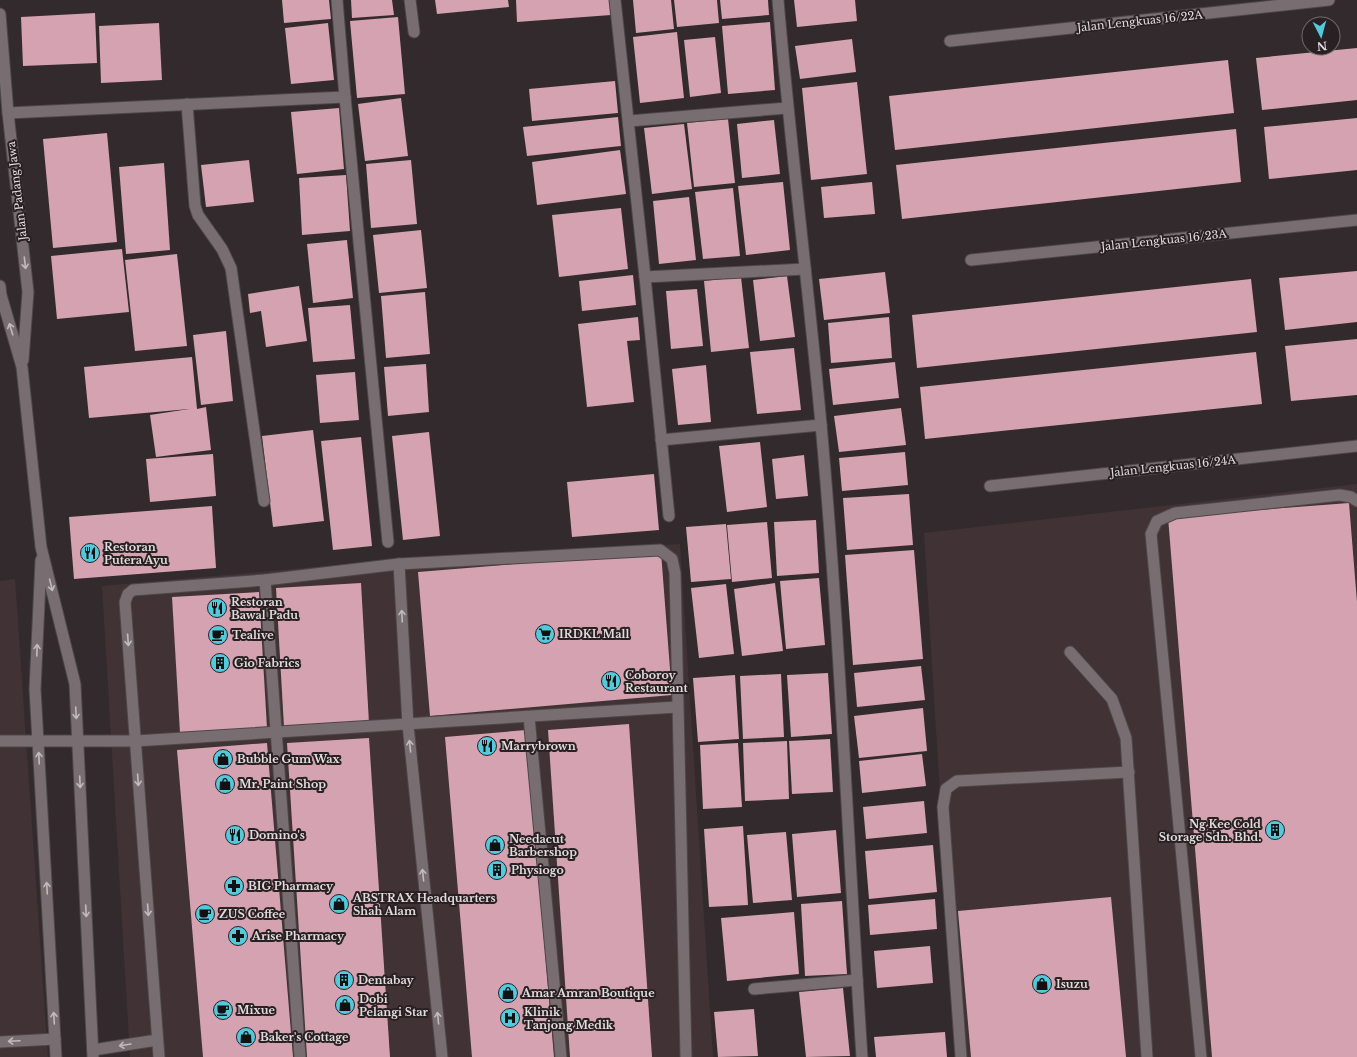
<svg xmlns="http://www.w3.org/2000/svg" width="1357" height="1057" viewBox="0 0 1357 1057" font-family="'Libre Baskerville',serif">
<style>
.built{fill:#413236}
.building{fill:#d4a2b1}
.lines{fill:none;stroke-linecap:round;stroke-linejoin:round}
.service-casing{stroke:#4d4749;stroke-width:13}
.minor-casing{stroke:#4d4749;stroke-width:13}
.tertiary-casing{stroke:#4d4749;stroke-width:13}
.service{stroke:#786e71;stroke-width:11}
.minor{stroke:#786e71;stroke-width:11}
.tertiary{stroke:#786e71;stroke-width:11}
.oneway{stroke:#c2bbbd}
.labels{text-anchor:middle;stroke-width:4;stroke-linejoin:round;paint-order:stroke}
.street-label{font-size:11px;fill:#e2dcde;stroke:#282022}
.poi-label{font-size:11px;font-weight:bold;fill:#e2dcde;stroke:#282022;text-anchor:start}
</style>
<rect width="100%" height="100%" fill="#322a2c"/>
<g class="built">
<path d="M1357 484V1057H956L924 533Z"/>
<path d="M680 544 713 1057H130L102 586 371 562Z"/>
<path d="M15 579 48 1057H0V581Z"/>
</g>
<g class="building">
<path d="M282 0H329L331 19 284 23Z"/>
<path d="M351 0H392L394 15 352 18Z"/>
<path d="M435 0H508L509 7 437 14Z"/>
<path d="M516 0H609L611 15 517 22Z"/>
<path d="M633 0H671L674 29 636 33Z"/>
<path d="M674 0H717L719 23 677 27Z"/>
<path d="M720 0H768L769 15 722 19Z"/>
<path d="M794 0H855L857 21 797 27Z"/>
<path d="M95 13 97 63 23 66 21 17Z"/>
<path d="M398 17 405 94 357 98 350 21Z"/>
<path d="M770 22 775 90 728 94 722 26Z"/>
<path d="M159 23 162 80 101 83 99 26Z"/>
<path d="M328 23 334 80 291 84 285 28Z"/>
<path d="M677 32 684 98 640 103 633 37Z"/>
<path d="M715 37 721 93 690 97 684 40Z"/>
<path d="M852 39 856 72 800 79 795 46Z"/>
<path d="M1357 48V100L1262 110 1256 58Z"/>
<path d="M1228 60 1234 113 895 150 889 96Z"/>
<path d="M615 81 618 113 532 121 529 89Z"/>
<path d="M857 82 867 174 811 180 802 88Z"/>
<path d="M401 98 408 156 365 161 358 104Z"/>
<path d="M339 108 344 169 297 174 291 112Z"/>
<path d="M618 117 621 146 527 156 523 127Z"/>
<path d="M1357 118V170L1269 179 1264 127Z"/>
<path d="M728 119 735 183 694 187 687 123Z"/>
<path d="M774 120 780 174 742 178 737 124Z"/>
<path d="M684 124 692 189 652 194 644 128Z"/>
<path d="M1236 129 1241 182 902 219 896 165Z"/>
<path d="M107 133 117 242 53 248 43 139Z"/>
<path d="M620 150 626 194 537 205 532 162Z"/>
<path d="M249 160 254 202 206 207 201 165Z"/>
<path d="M411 160 417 224 371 228 366 164Z"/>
<path d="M164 163 170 250 126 254 119 167Z"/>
<path d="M346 175 350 231 302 235 299 178Z"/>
<path d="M783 182 790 250 746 255 738 186Z"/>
<path d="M872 182 875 214 824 218 821 187Z"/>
<path d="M733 188 740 256 703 259 695 192Z"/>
<path d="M689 197 696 260 659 264 653 201Z"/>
<path d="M621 208 628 269 559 277 552 215Z"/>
<path d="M421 230 427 288 379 293 373 235Z"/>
<path d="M347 240 353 298 313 303 307 244Z"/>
<path d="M122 249 129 312 57 319 51 256Z"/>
<path d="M177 254 187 346 135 351 125 260Z"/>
<path d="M1357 271V322L1285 330 1279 278Z"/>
<path d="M885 272 890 313 824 320 819 279Z"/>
<path d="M633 275 636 305 582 311 579 281Z"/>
<path d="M787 276 795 337 760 341 753 280Z"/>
<path d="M741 277 749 348 711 352 704 281Z"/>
<path d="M1251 279 1257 332 917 368 912 315Z"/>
<path d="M299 286 307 341 266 347 261 311 250 313 248 294Z"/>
<path d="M697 289 703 346 671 349 666 291Z"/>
<path d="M425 292 430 354 386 358 381 296Z"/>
<path d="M350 305 355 359 313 362 308 308Z"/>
<path d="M638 317 640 340 627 341 634 402 587 407 578 324Z"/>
<path d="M889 317 892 358 831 363 828 323Z"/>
<path d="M226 331 233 401 201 405 193 335Z"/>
<path d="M1357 339V395L1291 401 1285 346Z"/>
<path d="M794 348 801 410 757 414 750 352Z"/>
<path d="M1256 352 1262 404 925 439 920 387Z"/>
<path d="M192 357 197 409 206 407 211 450 156 457 150 415 189 409 89 418 84 367Z"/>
<path d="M895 362 899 398 833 405 829 369Z"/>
<path d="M426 364 429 412 388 416 384 367Z"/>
<path d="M706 365 711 422 678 425 672 369Z"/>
<path d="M355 372 359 420 320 423 316 375Z"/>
<path d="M901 408 906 445 839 452 834 416Z"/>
<path d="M313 430 324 521 273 527 262 436Z"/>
<path d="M429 432 440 536 403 540 392 436Z"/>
<path d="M361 437 372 546 333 550 321 441Z"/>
<path d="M760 442 767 507 727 512 719 446Z"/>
<path d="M905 452 908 485 842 491 839 458Z"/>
<path d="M213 454 216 496 150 502 146 459Z"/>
<path d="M804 455 808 496 776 499 772 459Z"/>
<path d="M654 474 659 530 572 537 567 482Z"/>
<path d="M909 494 913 545 847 550 843 498Z"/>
<path d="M1349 503 1357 602V1057H1212L1168 517Z"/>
<path d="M212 506 216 568 74 579 69 517Z"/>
<path d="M816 520 819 573 777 576 774 522Z"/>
<path d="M767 522 772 578 732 582 727 525Z"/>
<path d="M726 524 731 579 691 582 686 527Z"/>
<path d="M914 550 923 659 853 665 845 555Z"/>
<path d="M661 552 672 695 430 716 418 572Z"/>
<path d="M819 578 825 645 786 649 780 581Z"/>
<path d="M361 583 369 723 284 727 276 588Z"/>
<path d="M775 583 783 651 742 656 734 589Z"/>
<path d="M726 584 734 654 699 658 691 588Z"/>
<path d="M259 592 267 728 180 733 172 597Z"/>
<path d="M921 666 925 700 857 707 854 673Z"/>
<path d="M828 673 832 734 791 737 787 675Z"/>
<path d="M781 674 784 737 743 739 740 676Z"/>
<path d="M735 675 739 739 698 742 693 678Z"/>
<path d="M923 708 927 751 859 758 854 716Z"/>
<path d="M629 724 652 1057H570L548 730Z"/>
<path d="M526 730 554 1057H472L445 737Z"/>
<path d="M369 738 390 1057H307L287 743Z"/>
<path d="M830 739 833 792 792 794 789 741Z"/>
<path d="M787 741 789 799 745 801 743 743Z"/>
<path d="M267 743 293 1057H203L177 750Z"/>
<path d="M738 743 742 807 703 809 700 745Z"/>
<path d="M922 754 926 786 862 793 859 761Z"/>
<path d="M924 801 927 833 866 839 863 807Z"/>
<path d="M743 826 748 905 709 907 704 829Z"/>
<path d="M836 830 841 893 797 897 792 834Z"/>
<path d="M786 832 792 900 753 903 747 835Z"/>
<path d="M933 845 937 892 869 899 865 851Z"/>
<path d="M1111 897 1126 1057H971L958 911Z"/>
<path d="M935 899 937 929 870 935 868 905Z"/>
<path d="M842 901 847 974 805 976 801 904Z"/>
<path d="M794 912 799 974 727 981 721 918Z"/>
<path d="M930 946 933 983 877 988 874 951Z"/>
<path d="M843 988 850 1056 806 1057 799 992Z"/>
<path d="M754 1009 758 1056 718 1057 714 1012Z"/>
<path d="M945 1032 947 1057H876L874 1037Z"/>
</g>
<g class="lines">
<g class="service-casing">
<g id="service">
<path d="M187 104 195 206 198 215 222 249 231 268 264 501"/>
<path d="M399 564 660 550 672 559 675 573 686 1057"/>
<path d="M265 580 300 1057"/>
<path d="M1070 652 1112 699 1126 738 1147 1057"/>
<path d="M529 717 561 1057"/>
<path d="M0 741H135L677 707"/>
<path d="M0 1042 55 1039"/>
<path d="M93 1050 157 1040"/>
<path d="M159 1057 125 602 128 594 133 590 265 580 399 564 408 725 442 1057"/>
<path d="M961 1057 943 807 946 789 957 781 1129 772"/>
<path d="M1201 1057 1151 534 1157 521 1175 513 1340 495 1351 497 1357 501"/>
</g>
</g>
<g class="minor-casing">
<g id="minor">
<path d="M337 0 345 97 388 542"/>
<path d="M410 0 414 32"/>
<path d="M615 0 645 277 669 516"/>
<path d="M778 0C790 142 808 283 821 424 840 635 848 846 862 1057"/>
<path d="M950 41 1329 0"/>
<path d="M8 113 345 97"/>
<path d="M629 121 787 108"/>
<path d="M971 260 1357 220"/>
<path d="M645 277 805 269"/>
<path d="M661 440 821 425"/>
<path d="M990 486 1357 446"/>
<path d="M754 989 857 980"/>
</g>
</g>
<g class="tertiary-casing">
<g id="tertiary">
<path d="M0 14 8 113 28 292 23 360"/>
<path d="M0 286 1 295 22 367 41 547 75 684 93 1057"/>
<path d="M41 560 35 689 56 1057"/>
</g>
</g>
<use href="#service" class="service"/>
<use href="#minor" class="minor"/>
<use href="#tertiary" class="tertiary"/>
</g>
<defs><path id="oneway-shaft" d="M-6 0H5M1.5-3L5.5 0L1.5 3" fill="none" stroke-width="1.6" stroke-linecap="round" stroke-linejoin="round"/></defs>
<g class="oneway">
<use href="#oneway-shaft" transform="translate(25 263) rotate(83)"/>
<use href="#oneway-shaft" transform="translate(11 329) rotate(-107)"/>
<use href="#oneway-shaft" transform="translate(51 585) rotate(76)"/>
<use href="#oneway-shaft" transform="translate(402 616) rotate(-93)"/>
<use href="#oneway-shaft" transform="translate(128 640) rotate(86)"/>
<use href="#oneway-shaft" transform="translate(37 650) rotate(-88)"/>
<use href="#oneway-shaft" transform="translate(76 713) rotate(87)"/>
<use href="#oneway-shaft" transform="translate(410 746) rotate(-96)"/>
<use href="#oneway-shaft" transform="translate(39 758) rotate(-93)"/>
<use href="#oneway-shaft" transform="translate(138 780) rotate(86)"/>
<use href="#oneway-shaft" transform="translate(80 782) rotate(87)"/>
<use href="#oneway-shaft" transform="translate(423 875) rotate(-96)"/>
<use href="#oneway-shaft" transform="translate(47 888) rotate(-93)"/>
<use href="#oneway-shaft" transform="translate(148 910) rotate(86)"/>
<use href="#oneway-shaft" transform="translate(86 911) rotate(87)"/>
<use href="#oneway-shaft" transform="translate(54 1018) rotate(-93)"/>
<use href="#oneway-shaft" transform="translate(438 1018) rotate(-96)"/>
<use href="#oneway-shaft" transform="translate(14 1041) rotate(177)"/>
<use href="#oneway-shaft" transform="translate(125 1045) rotate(171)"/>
</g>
<defs>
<g id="restaurant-disc" transform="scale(1)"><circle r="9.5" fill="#53cadc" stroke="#282022"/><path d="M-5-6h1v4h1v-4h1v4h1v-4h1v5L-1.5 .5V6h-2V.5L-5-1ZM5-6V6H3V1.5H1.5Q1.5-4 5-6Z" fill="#111"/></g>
<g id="supermarket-disc" transform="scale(1)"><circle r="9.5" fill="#53cadc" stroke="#282022"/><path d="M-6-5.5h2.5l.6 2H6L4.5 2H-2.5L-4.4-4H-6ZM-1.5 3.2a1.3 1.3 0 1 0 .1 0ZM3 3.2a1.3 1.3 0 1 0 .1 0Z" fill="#111"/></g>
<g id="cafe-disc" transform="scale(1)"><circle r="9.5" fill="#53cadc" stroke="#282022"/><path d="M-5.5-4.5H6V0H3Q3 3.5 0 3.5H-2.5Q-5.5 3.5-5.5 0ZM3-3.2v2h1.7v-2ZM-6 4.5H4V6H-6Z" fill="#111"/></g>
<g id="building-disc" transform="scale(1)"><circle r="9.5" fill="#53cadc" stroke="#282022"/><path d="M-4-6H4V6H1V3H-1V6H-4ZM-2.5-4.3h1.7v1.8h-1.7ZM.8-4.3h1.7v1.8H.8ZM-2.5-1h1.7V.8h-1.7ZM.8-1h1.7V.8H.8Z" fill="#111"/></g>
<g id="shop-disc" transform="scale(1)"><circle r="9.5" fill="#53cadc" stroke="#282022"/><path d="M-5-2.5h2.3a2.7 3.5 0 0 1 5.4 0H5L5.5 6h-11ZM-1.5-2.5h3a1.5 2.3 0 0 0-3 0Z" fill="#111"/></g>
<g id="pharmacy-disc" transform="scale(1)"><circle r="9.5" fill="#53cadc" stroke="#282022"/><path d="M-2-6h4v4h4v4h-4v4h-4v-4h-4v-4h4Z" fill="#111"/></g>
<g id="hospital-disc" transform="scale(1)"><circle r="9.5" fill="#53cadc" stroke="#282022"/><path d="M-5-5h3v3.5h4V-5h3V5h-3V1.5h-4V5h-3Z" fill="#111"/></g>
</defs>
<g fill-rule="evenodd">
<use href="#restaurant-disc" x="90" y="553"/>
<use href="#restaurant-disc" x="217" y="608"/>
<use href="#supermarket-disc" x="545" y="634"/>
<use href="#cafe-disc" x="218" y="635"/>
<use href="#building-disc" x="220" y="663"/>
<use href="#restaurant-disc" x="611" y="681"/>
<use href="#restaurant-disc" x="487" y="746"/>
<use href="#shop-disc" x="223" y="759"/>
<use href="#shop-disc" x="225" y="784"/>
<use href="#building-disc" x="1275" y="830"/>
<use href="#restaurant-disc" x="235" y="835"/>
<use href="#shop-disc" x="495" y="845"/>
<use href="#building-disc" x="497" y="870"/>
<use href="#pharmacy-disc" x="234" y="886"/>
<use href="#shop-disc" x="339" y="904"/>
<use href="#cafe-disc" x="205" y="914"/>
<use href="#pharmacy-disc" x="238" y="936"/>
<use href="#building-disc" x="344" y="980"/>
<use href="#shop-disc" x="1042" y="984"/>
<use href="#shop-disc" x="508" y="993"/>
<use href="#shop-disc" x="345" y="1005"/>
<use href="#cafe-disc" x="223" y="1010"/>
<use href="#hospital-disc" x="510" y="1018"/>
<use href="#shop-disc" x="246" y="1037"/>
</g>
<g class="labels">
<g class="street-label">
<text transform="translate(1140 21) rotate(-6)" y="4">Jalan Lengkuas 16/22A</text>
<text transform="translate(17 191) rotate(-97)" y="4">Jalan Padang Jawa</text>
<text transform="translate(1164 240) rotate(-6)" y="4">Jalan Lengkuas 16/23A</text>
<text transform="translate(1173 466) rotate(-6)" y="4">Jalan Lengkuas 16/24A</text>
</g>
<g class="poi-label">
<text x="104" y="551">Restoran<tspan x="104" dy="13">Putera Ayu</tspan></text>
<text x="231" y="606">Restoran<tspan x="231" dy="13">Bawal Padu</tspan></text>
<text x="559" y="638">IRDKL Mall</text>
<text x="232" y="639">Tealive</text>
<text x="234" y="667">Gio Fabrics</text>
<text x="625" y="679">Coboroy<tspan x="625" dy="13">Restaurant</tspan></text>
<text x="501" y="750">Marrybrown</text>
<text x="237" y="763">Bubble Gum Wax</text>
<text x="239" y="788">Mr. Paint Shop</text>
<text x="1261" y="828" text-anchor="end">Ng Kee Cold<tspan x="1261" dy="13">Storage Sdn. Bhd.</tspan></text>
<text x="249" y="839">Domino's</text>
<text x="509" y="843">Needacut<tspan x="509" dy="13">Barbershop</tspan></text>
<text x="511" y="874">Physiogo</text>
<text x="248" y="890">BIG Pharmacy</text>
<text x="353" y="902">ABSTRAX Headquarters<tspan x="353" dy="13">Shah Alam</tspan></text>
<text x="219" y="918">ZUS Coffee</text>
<text x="252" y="940">Arise Pharmacy</text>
<text x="358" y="984">Dentabay</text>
<text x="1056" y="988">Isuzu</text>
<text x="522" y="997">Amar Amran Boutique</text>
<text x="359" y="1003">Dobi<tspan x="359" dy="13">Pelangi Star</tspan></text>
<text x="237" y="1014">Mixue</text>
<text x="524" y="1016">Klinik<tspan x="524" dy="13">Tanjong Medik</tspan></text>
<text x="260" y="1041">Baker's Cottage</text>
</g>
</g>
<g transform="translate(1321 36) rotate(174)"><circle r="19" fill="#282022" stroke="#726b6d"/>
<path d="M0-3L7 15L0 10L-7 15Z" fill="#53cadc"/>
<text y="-6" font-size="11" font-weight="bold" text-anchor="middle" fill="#e2dcde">N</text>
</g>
</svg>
